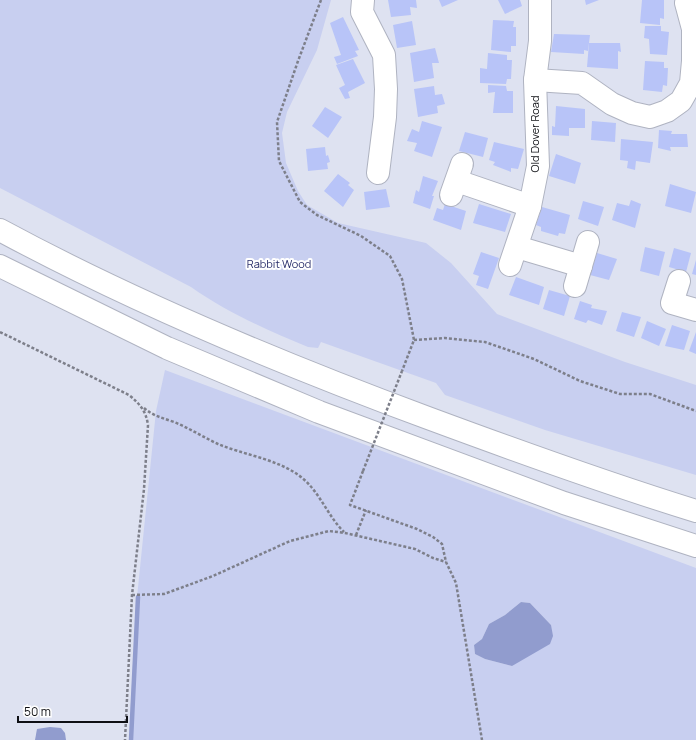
<svg xmlns="http://www.w3.org/2000/svg" width="696" height="740" viewBox="0 0 696 740" font-family="Manrope,sans-serif">
<style>
.green{fill:#c8cff0;fill-rule:evenodd}
.water{fill:#919cce}
.lines{fill:none;stroke-linecap:round;stroke-linejoin:round}
.stream{stroke:#919cce;stroke-width:4.5}
.building{fill:#b8c4f8}
.minor-casing{stroke:#afb3c1;stroke-width:24}
.highway-casing{stroke:#afb3c1;stroke-width:24}
.path{stroke:#7d7f8a;stroke-width:2.5;stroke-dasharray:3 2;stroke-linecap:butt}
.minor{stroke:#fff;stroke-width:22}
.highway{stroke:#fff;stroke-width:22}
.path-bridge{stroke:#7d7f8a;stroke-width:2.5;stroke-dasharray:3 2;stroke-linecap:butt}
.labels{text-anchor:middle;stroke-width:4;stroke-linejoin:round;paint-order:stroke}
.street-label{font-size:11px;fill:#0e0f14;stroke:#fff}
.park-label{font-size:11px;fill:#272c69;stroke:#fff}
</style>
<rect width="100%" height="100%" fill="#dee2f1"/>
<g class="green">
<path d="M0 0H331L317 50 287 112 282 133 286 163 298 191 307 205 338 223 426 243 451 263 497 314 625 362 696 385V475L545 430 445 395 436 383 321 342 318 348 308 347C267 330 228 313 191 287L0 188Z"/>
<path d="M165 370 696 568V740H129L136 607 156 411ZM521 602 530 603 551 625 512 666 485 659 475 654 474 645 482 639 489 624 505 615Z"/>
</g>
<g class="water">
<path d="M521 602 530 603 551 625 553 636 550 644 512 666 485 659 475 654 474 645 482 639 489 624 505 615Z"/>
<path d="M50 727 61 728 65 733 66 740H35L37 729Z"/>
</g>
<g class="lines">
<path class="stream" d="M131 740 138 597"/>
</g>
<g class="building">
<path d="M388 0H416L417 8 410 7 411 15 391 17Z"/>
<path d="M439 0H458L442 7Z"/>
<path d="M498 0H520L522 6 505 14Z"/>
<path d="M585 0H599L586 5Z"/>
<path d="M642 0H664V19L660 18V25L640 23Z"/>
<path d="M343 17 359 50 355 51 358 56 337 64 334 57 341 55 330 23Z"/>
<path d="M493 20 514 21 513 27H516V46H511V52L491 50Z"/>
<path d="M412 21 416 45 397 48 393 25Z"/>
<path d="M645 26H661V31L669 32 667 55 650 54 649 39 644 38Z"/>
<path d="M554 34 590 35 588 51 584 50V54L551 52Z"/>
<path d="M589 43H620L621 52 618 51V69L587 67Z"/>
<path d="M435 48 439 63H432L434 78 414 82 410 53Z"/>
<path d="M488 53 507 55V60H512L511 79H507L506 84 480 83V68L487 69Z"/>
<path d="M353 59 365 83 348 92 350 98 345 99 339 88 345 85 336 65Z"/>
<path d="M645 61 664 62V68H668L667 86 663 85 662 92 643 90Z"/>
<path d="M488 85 506 86 507 91H513V113H493L495 92 488 93Z"/>
<path d="M434 86 435 95 442 94 445 104 437 106 438 113 418 117 414 89Z"/>
<path d="M556 106 585 109V128H569V136L552 135V126L555 127Z"/>
<path d="M325 107 342 117 328 138 312 126Z"/>
<path d="M422 121 442 127 432 157 414 151 417 143 407 141 412 129 419 132Z"/>
<path d="M592 121 616 123 615 142 591 140Z"/>
<path d="M659 130 672 131 671 134H687L688 147H670L671 151 658 148Z"/>
<path d="M465 132 488 138 483 157 459 151Z"/>
<path d="M621 139 653 142 650 163 636 161 635 170 627 168 628 161 620 160Z"/>
<path d="M494 142 524 149 518 169 511 168V172L493 165 495 162 489 160Z"/>
<path d="M325 147 326 156 328 155 330 162 327 163 328 169 308 171 306 149Z"/>
<path d="M556 154 581 163 575 184 549 176Z"/>
<path d="M338 174 350 183 348 185 354 190 343 207 324 191Z"/>
<path d="M423 176 438 181 432 196H434L430 209 413 203 416 190 419 192Z"/>
<path d="M670 184 696 192 691 213 665 206Z"/>
<path d="M386 189 390 207 366 210 364 192Z"/>
<path d="M631 200 641 204 635 228 612 220 617 203 629 206Z"/>
<path d="M583 201 604 207 598 226 578 219Z"/>
<path d="M445 204 466 211 461 230 433 220 437 208 443 210Z"/>
<path d="M479 204 511 214 505 232 473 223Z"/>
<path d="M542 207 570 215 565 234 559 233 558 236 541 231V227L536 225Z"/>
<path d="M645 247 665 252 659 276 640 271Z"/>
<path d="M674 248 691 253 686 272 669 267Z"/>
<path d="M481 252 499 258 488 289 476 285 479 276 473 274Z"/>
<path d="M597 253 617 259 609 280 590 275Z"/>
<path d="M696 260V275L692 274Z"/>
<path d="M516 277 544 287 539 305 509 295Z"/>
<path d="M549 290 570 296 564 316 543 309Z"/>
<path d="M580 301 592 305 591 308 607 311 602 325 588 320 586 323 574 319Z"/>
<path d="M622 312 641 317 634 337 616 331Z"/>
<path d="M647 321 666 329 659 346 641 338Z"/>
<path d="M672 325 690 331 684 350 665 346Z"/>
<path d="M696 332V354L689 351Z"/>
</g>
<g class="lines">
<g class="minor-casing">
<g id="minor">
<path d="M363 0 362 12 384 55 386 89 385 117 378 173"/>
<path d="M535 80 582 83 612 104 632 113 650 117 667 111 681 101 691 83 693 61V29L686 3"/>
<path d="M457 181 530 206"/>
<path d="M451 195 462 164"/>
<path d="M517 247 581 266"/>
<path d="M510 265 530 206 538 166 535 80 540 41V0"/>
<path d="M679 281 672 303 696 310"/>
<path d="M575 286 588 242"/>
</g>
</g>
<g class="highway-casing">
<g id="highway">
<path d="M0 230C137 304 282 364 428 418 517 451 605 483 696 511"/>
<path d="M0 266 167 348 319 412 564 503 696 546"/>
</g>
</g>
<g class="path">
<path d="M321 0 298 61 277 122 279 161 300 202 317 215 361 236 390 256 402 279 414 340 402 371"/>
<path d="M0 332 129 395C140 404 146 411 148 425L144 489 132 595 125 740"/>
<path d="M414 340 445 338 485 342 534 359 580 381 620 394H650L696 411"/>
<path d="M144 408C153 416 163 418 174 422 189 428 203 437 218 444 244 455 278 459 301 477 320 492 327 515 344 532"/>
<path d="M363 471 350 505 417 529 433 537 442 544 446 562 456 583 482 740"/>
<path d="M356 535 366 510"/>
<path d="M132 595 164 594 213 576 290 541 329 531 345 533 415 549 433 558 446 562"/>
</g>
<use href="#minor" class="minor"/>
<use href="#highway" class="highway"/>
<path class="path-bridge" d="M363 471 402 371"/>
</g>
<g class="labels">
<g class="street-label">
<text transform="translate(535 134) rotate(-90)" y="4">Old Dover Road</text>
</g>
<g class="park-label">
<text x="279" y="268">Rabbit Wood</text>
</g>
</g>
<path d="M18 716v6h109v-6" fill="none" stroke="#0e0f14" stroke-width="2"/>
<text x="24" y="716" font-size="12" fill="#0e0f14" stroke="#ffffff" stroke-width="3" paint-order="stroke">50 m</text>
</svg>
